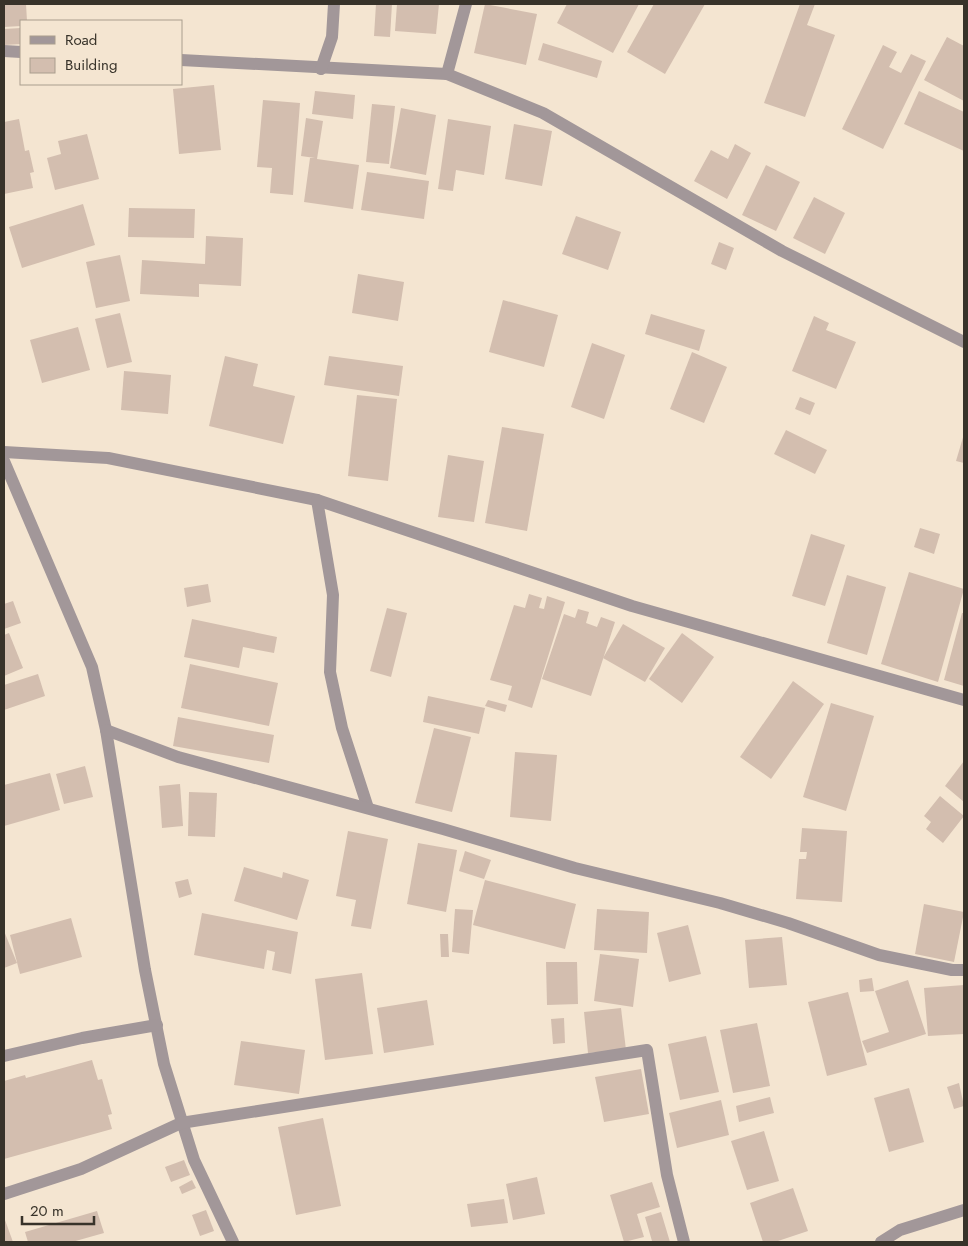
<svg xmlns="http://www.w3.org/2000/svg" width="968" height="1246" viewBox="0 0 968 1246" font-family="Jost,sans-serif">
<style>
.building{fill:#d3beaf}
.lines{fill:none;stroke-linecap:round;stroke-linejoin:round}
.minor{stroke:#a29799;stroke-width:12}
</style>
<rect width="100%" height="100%" fill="#f4e5d1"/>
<g class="building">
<path d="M4 4H26L27 21H21V26L4 27Z"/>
<path d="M376 4H392L390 37 374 36Z"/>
<path d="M397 4H439L436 34 395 31Z"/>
<path d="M485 4 537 14 526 65 474 53Z"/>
<path d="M567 4H639L613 53 557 23Z"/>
<path d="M654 4H705L665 74 627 52Z"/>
<path d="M800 4H815L807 25 835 35 805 117 764 103Z"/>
<path d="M21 28V44L4 45V29Z"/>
<path d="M947 37 964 46V101L924 80Z"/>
<path d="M543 43 602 61 597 78 538 60Z"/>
<path d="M883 45 897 52 889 67 901 73 911 54 926 61 883 149 842 129Z"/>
<path d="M214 85 221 150 179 154 173 89Z"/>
<path d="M315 91 355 95 353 119 312 114Z"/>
<path d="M919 91 964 112V151L904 124Z"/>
<path d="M263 100 300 103 293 195 270 193 272 168 257 167Z"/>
<path d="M372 104 395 106 389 164 366 162Z"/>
<path d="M401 108 436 115 426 175 390 168Z"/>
<path d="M306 118 323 121 317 159 359 165 353 209 304 202 310 158H315L301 156Z"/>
<path d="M19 119 25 151 29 150 34 172 30 173 33 188 4 194V122Z"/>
<path d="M448 119 491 126 484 175 456 170 453 191 438 189Z"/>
<path d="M514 124 552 131 542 186 505 179Z"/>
<path d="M87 134 99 179 55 190 47 158 61 154 58 141Z"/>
<path d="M735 144 751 153 727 199 694 181 711 150 728 159Z"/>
<path d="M766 165 800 182 776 231 742 215Z"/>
<path d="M367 172 429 181 424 219 361 210Z"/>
<path d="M814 197 845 213 825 254 793 238Z"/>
<path d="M83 204 95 245 22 268 9 227Z"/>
<path d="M129 208 195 209 194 238 128 237Z"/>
<path d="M576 216 621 232 608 270 562 254Z"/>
<path d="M206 236 243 238 241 286 199 284V297L140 294 142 260 205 264Z"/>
<path d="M719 242 734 248 726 270 711 264Z"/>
<path d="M120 255 130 301 96 308 86 262Z"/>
<path d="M358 274 404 282 398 321 352 313Z"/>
<path d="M503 300 558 315 544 367 489 352Z"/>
<path d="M120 313 132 362 107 368 95 319Z"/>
<path d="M651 314 705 330 699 351 645 334Z"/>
<path d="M814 316 829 323 826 330 856 342 836 389 792 371Z"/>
<path d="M78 327 90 370 42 383 30 340Z"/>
<path d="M592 343 625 355 604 419 571 407Z"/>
<path d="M692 352 727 367 704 423 670 409Z"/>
<path d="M225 356 258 364 253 386 295 396 283 444 209 426Z"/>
<path d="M329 356 403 366 399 396 324 385Z"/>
<path d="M124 371 171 375 168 414 121 410Z"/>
<path d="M357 395 397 399 388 481 348 476Z"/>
<path d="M800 397 815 403 810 415 795 409Z"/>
<path d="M502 427 544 434 527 531 485 523Z"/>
<path d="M786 430 827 450 815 474 774 454Z"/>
<path d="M964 434V463L956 461Z"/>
<path d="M448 455 484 461 474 522 438 517Z"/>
<path d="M920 528 940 534 934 554 914 547Z"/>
<path d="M811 534 845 545 825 606 792 596Z"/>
<path d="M909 572 964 589 938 682 881 664Z"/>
<path d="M847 575 886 587 867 655 827 643Z"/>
<path d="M208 584 211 602 187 607 184 588Z"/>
<path d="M529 594 542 598 539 608 544 609 547 596 565 602 532 708 508 700 512 686 490 680 514 605 525 608Z"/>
<path d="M13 601 21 623 4 629V604Z"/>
<path d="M387 608 407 613 391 677 370 671Z"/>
<path d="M578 609 589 612 586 623 597 627 601 617 615 622 591 696 542 679 564 614 575 618Z"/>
<path d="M962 613H964V686L944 680Z"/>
<path d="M192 619 277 637 274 653 243 647 239 668 184 657Z"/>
<path d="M623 624 665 648 645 682 603 658Z"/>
<path d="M9 633 23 668 4 676V635Z"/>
<path d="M682 633 714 657 682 703 649 679Z"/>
<path d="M190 664 278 683 269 726 181 708Z"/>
<path d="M38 674 45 696 4 710V685Z"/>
<path d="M793 681 824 704 771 779 740 757Z"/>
<path d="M428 696 485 708 479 734 423 722Z"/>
<path d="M488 700 507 705 505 712 485 706Z"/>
<path d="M831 703 874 716 846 811 803 797Z"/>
<path d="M178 717 274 735 269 763 173 746Z"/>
<path d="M434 728 471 737 452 812 415 803Z"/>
<path d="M515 752 557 755 551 821 510 817Z"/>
<path d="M964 761V802L945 786Z"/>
<path d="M85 766 93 797 64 804 56 774Z"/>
<path d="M50 773 60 810 4 826V785Z"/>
<path d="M180 784 183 826 162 828 159 786Z"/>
<path d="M189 792 217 793 215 837 188 836Z"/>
<path d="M940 796 964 816 943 843 926 829 931 822 924 816Z"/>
<path d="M802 828 847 831 842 902 796 899 799 859H806L807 852H800Z"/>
<path d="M348 831 388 839 371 929 351 926 356 900 336 896Z"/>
<path d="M418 843 457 850 446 912 407 904Z"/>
<path d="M465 851 491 860 484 879 459 871Z"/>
<path d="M244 867 282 878 283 872 309 880 297 920 234 901Z"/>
<path d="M188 879 192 894 179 898 175 882Z"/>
<path d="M485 880 576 904 565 949 473 925Z"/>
<path d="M924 904 964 912 954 962 915 954Z"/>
<path d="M455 909 473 910 469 954 452 952Z"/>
<path d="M597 909 649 912 647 953 594 950Z"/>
<path d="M202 913 298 932 291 974 272 970 275 952 267 950 264 969 194 955Z"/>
<path d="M71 918 82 957 20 974 10 935Z"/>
<path d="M688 925 701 974 669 982 657 933Z"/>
<path d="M4 931 17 963 4 968Z"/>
<path d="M440 934H448L449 957H441Z"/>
<path d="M782 937 787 985 749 988 745 940Z"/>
<path d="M600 954 639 959 633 1007 594 1001Z"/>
<path d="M546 962H577L578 1004 547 1005Z"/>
<path d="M362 973 373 1054 325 1060 315 979Z"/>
<path d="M872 978 874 991 860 992 859 980Z"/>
<path d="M908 980 926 1034 867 1053 862 1041 889 1032 875 991Z"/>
<path d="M964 985V1034L928 1036 924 988Z"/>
<path d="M848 992 867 1065 827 1076 808 1002Z"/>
<path d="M427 1000 434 1045 384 1053 377 1008Z"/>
<path d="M621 1008 626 1050 588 1053 584 1012Z"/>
<path d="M564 1018 565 1043 553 1044 551 1019Z"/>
<path d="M757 1023 770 1086 733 1093 720 1030Z"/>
<path d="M706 1036 719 1092 680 1100 668 1044Z"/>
<path d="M241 1041 305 1050 299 1094 234 1085Z"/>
<path d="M92 1060 98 1080 102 1079 112 1114 108 1115 112 1129 4 1159V1081L25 1075 26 1078Z"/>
<path d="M641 1069 649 1114 604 1122 595 1077Z"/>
<path d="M959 1083 964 1106 954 1109 947 1087Z"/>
<path d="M909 1088 924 1142 889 1152 874 1098Z"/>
<path d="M770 1097 774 1113 739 1122 736 1106Z"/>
<path d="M721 1100 729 1135 677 1148 669 1113Z"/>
<path d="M323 1118 341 1206 296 1215 278 1127Z"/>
<path d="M764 1131 779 1181 747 1190 731 1141Z"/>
<path d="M184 1160 190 1175 171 1182 165 1167Z"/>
<path d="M537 1177 545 1214 513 1220 506 1184Z"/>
<path d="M192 1180 196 1188 182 1194 179 1187Z"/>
<path d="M652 1182 660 1207 637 1214 644 1237 624 1242 610 1195Z"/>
<path d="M793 1188 808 1231 775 1242H763L750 1203Z"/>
<path d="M504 1199 508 1223 471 1227 467 1204Z"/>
<path d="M206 1210 214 1231 200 1236 192 1215Z"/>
<path d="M97 1211 104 1233 72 1242H28L25 1232Z"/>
<path d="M661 1212 670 1242H649L652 1241 645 1217Z"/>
<path d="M5 1220 13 1242H4Z"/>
</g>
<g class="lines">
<g class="minor">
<path d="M4 51 21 52"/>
<path d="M181 60 447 74 543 113 782 251 964 342"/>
<path d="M321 69 332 37 334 4"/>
<path d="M447 74 466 4"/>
<path d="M4 452 108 458 317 500 632 606 964 700"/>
<path d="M4 461 92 667 106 730 145 970 164 1064 194 1160 233 1242"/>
<path d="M317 500 333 595 330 672 342 728 368 808"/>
<path d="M106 730 178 757 443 829 575 868 720 903 788 923 879 955 952 970H964"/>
<path d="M4 1056 82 1038 157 1025"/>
<path d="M4 1194 81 1169 181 1123 647 1050 667 1175 684 1242"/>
<path d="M881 1242 900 1230 964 1210"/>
</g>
</g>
<rect width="968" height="1246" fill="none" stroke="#38332a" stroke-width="10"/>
<rect x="20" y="20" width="162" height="65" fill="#f4e5d1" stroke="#a99e8e"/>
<rect x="30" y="36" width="25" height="8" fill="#a29799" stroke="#a99e8e"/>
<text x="65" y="45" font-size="15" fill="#38332a">Road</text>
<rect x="30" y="58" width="25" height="15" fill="#d3beaf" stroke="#a99e8e"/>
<text x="65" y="70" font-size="15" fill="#38332a">Building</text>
<path d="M22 1216v8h72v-8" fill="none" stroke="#38332a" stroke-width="2.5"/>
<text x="30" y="1216" font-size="15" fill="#38332a" stroke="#f4e5d1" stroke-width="4" paint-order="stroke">20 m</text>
</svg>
